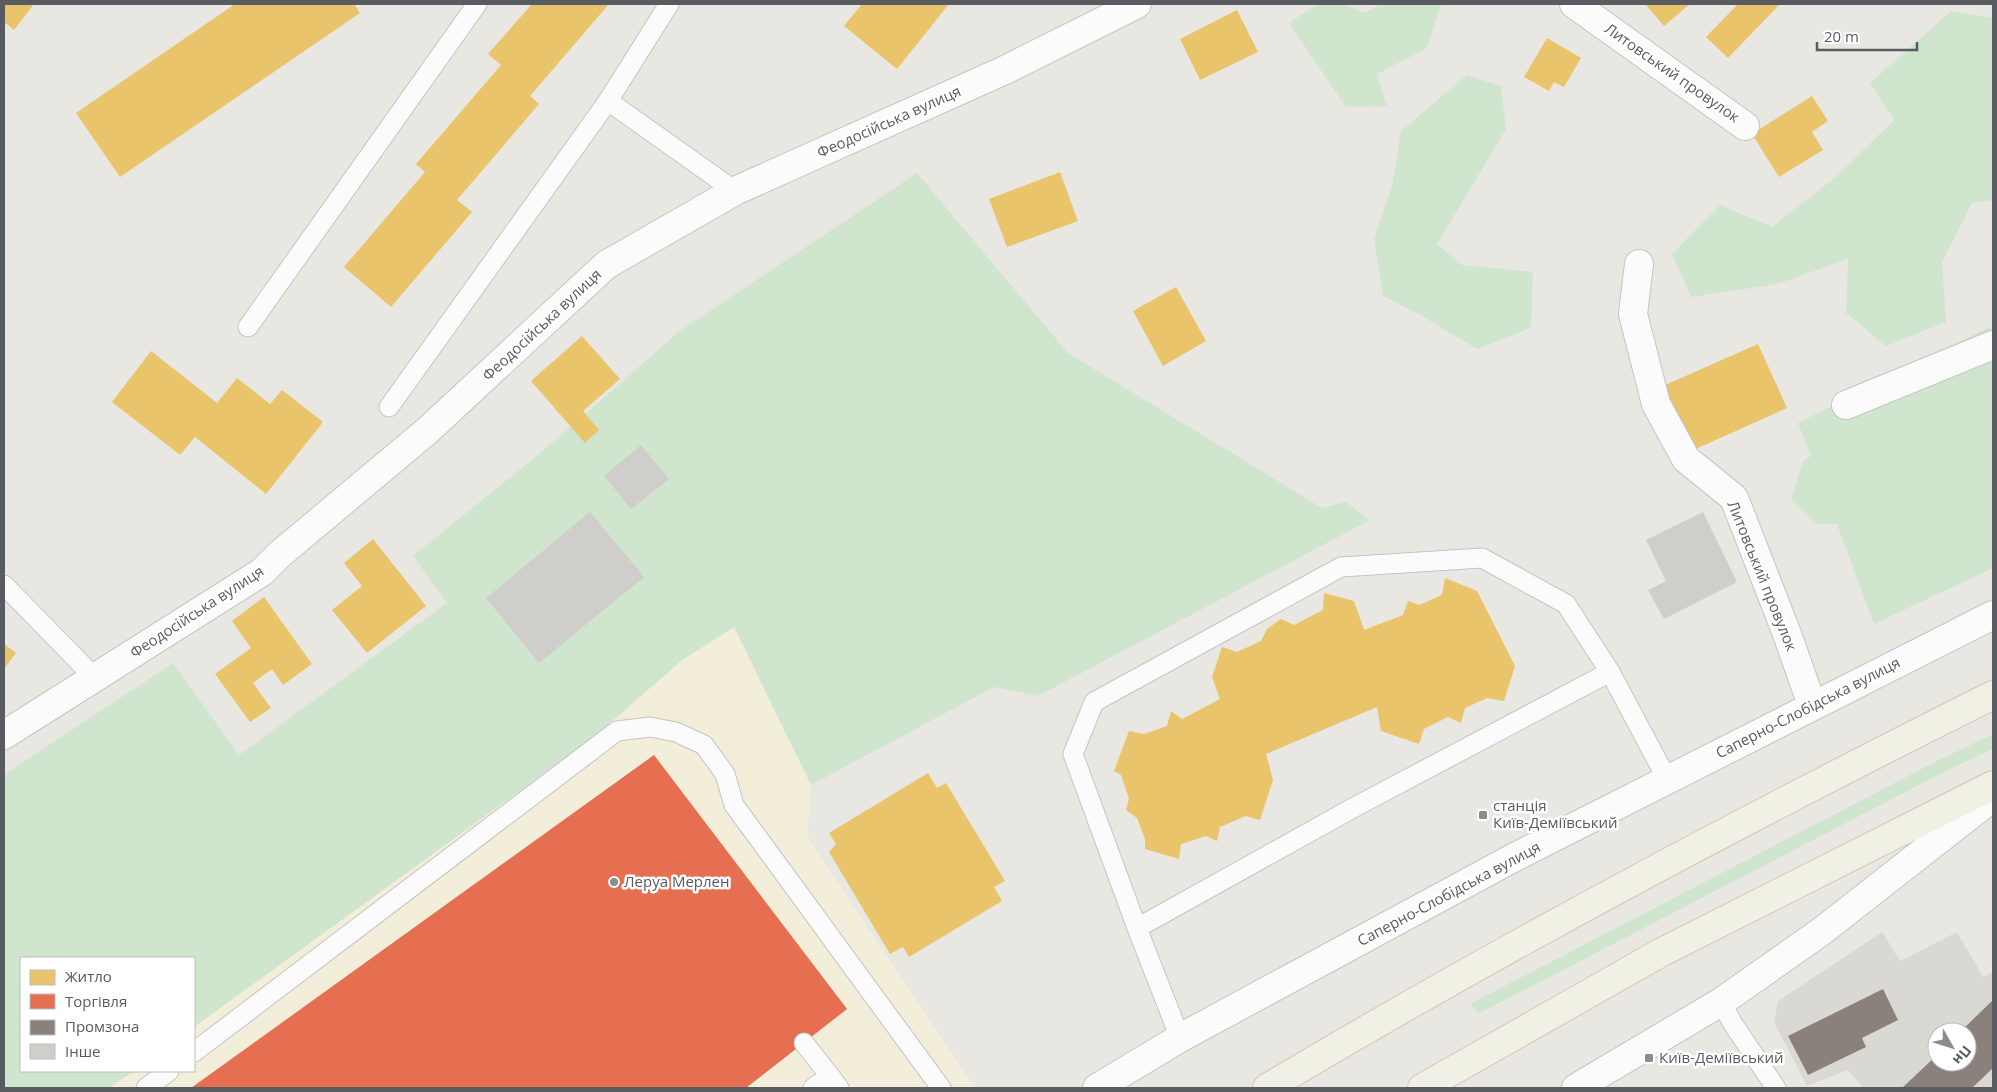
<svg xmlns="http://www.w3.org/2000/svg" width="1997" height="1092" viewBox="0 0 1997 1092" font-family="'Open Sans',sans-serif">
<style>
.commercial{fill:#f3eeda}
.industrial{fill:#d9d8d3;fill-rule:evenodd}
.green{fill:#d0e5ce}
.homes{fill:#e9c46a}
.shops{fill:#e76f51}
.industry{fill:#8a817c}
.building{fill:#cfcecb}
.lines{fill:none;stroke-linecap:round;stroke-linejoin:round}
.service-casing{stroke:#c4c4c3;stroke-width:21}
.minor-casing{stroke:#c4c4c3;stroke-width:30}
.primary-casing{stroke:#d0c8b0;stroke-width:30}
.service{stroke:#fcfbfb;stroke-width:19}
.minor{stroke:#fcfbfb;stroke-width:28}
.primary{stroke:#f0f0e5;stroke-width:28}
.poi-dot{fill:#8a8d8e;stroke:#fff;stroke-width:2}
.labels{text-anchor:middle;stroke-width:5;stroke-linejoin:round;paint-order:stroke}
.street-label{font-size:15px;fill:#585c60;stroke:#fff}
.poi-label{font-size:15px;fill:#585c60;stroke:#fff;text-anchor:start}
</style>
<rect width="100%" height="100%" fill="#e8e7e2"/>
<path class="commercial" d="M735 627 811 785 807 836 975 1088H109L134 1071H194V1027L593 738 682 660Z"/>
<path class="industrial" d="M1882 932 1900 961 1957 932 1983 977 1993 972V1088H1863L1848 1070 1807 1086 1774 1022 1778 1001ZM1937 1032H1967V1062H1937Z"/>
<g class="green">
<path d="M1318 4H1345L1364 13 1381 4H1441L1427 48 1377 74 1387 106 1346 107 1289 23Z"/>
<path d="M1951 11 1993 18V200L1972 203 1942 262 1946 322 1886 346 1846 313 1848 259 1777 284 1691 297 1672 254 1720 205 1772 227 1837 176 1894 120 1870 83Z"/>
<path d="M1467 75 1501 86 1506 129 1437 244 1462 265 1533 272 1531 328 1477 349 1422 316 1383 296 1374 239 1392 186 1401 131Z"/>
<path d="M917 173 1068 353 1322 508 1346 502 1370 520 1038 696 994 687 811 785 734 627 682 660 593 738 194 1027V958H21V1071H134L109 1088H4V775L173 663 239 755 447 603 413 556 544 450 681 330Z"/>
<path d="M1989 327 1993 332V568L1874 624 1837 524H1816L1791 500 1803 461 1811 456 1798 423Z"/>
<path d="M1993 734V749L1944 772 1480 1013 1470 1004 1937 761Z"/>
</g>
<g class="homes">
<path d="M4 4H34L14 30 4 22Z"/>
<path d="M235 4H354L360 13 120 177 76 113Z"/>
<path d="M532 4H609L530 96 539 104 457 200 472 212 391 307 344 267 425 172 416 164 501 65 488 54Z"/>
<path d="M862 4H949L897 69 844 26Z"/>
<path d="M1645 4H1690L1664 26Z"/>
<path d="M1738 4H1780L1728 58 1706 37Z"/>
<path d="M1237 10 1258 52 1200 80 1180 39Z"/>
<path d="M1547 38 1581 58 1564 87 1554 82 1549 91 1524 77Z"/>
<path d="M1812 96 1828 121 1812 132 1823 150 1779 177 1752 134Z"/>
<path d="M1060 172 1078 221 1007 247 989 199Z"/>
<path d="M1176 287 1206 341 1163 366 1133 311Z"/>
<path d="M582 336 620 379 583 411 599 430 585 443 531 381Z"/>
<path d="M1758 344 1787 408 1691 451 1663 386Z"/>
<path d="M151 351 217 403 237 378 270 404 282 390 323 422 266 494 195 437 180 455 112 402Z"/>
<path d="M373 539 426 606 367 653 332 610 362 586 344 563Z"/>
<path d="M1445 578 1477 591 1515 666 1504 701 1487 698 1465 708 1461 723 1448 717 1424 729 1419 744 1381 731 1377 707 1266 754 1273 780 1260 820 1246 816 1220 827 1217 841 1206 836 1181 844 1179 859 1145 849V839L1137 818 1126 810 1129 799 1121 775 1114 771 1129 731 1144 734 1167 726 1171 711 1182 719 1220 699 1212 677 1222 647 1237 652 1261 641 1267 629 1281 619 1294 625 1323 610 1324 593 1354 601 1364 630 1403 615 1408 601 1419 605 1442 595Z"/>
<path d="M264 597 312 664 283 685 272 669 253 683 271 708 250 722 215 674 251 648 232 621Z"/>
<path d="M4 644 16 653 4 669Z"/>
<path d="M928 773 937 788 946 783 1005 881 994 887 1002 901 909 957 903 947 890 954 829 852 836 844 829 833Z"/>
</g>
<path class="shops" d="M654 755 847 1009 746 1088H191Z"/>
<g class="industry">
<path d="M1883 989 1898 1020 1862 1038 1866 1047 1808 1075 1788 1036Z"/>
<path d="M1992 1001 1993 1068 1972 1088H1902L1937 1055V1062H1967V1032H1960Z"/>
</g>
<g class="building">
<path d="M641 445 669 479 631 509 604 476Z"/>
<path d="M590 512 644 577 539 663 486 598Z"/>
<path d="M1703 512 1737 582 1664 619 1648 590 1666 581 1646 540Z"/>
</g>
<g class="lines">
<g class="service-casing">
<g id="service">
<path d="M608 101 735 191"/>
<path d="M248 327 477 4"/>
<path d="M389 407 608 101 669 4"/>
<path d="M4 585 94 677"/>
<path d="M1610 672 1667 779"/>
<path d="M1137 928 1073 754 1094 702 1341 567 1482 558 1566 604 1610 672 1351 809 1137 928 1180 1038"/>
<path d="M1721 1002 1733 1024 1776 1088"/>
<path d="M804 1043 830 1076"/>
<path d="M194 1052 617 731 650 727 676 732 704 745 725 774 734 805 941 1088"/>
<path d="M146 1088 169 1071"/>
<path d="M813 1088 830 1076 839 1088"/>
</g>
</g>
<g class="minor-casing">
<g id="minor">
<path d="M1574 4 1745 126"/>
<path d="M1639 264 1633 314 1656 404 1686 459 1734 498 1787 634 1812 705"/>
<path d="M1846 405 1993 345"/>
<path d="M4 735 262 572 280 554 427 431 606 265 735 191 1005 70 1137 4"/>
<path d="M1097 1088 1180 1038 1513 858 1993 615"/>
<path d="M1576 1088 1721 1002 1822 931 1993 797"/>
</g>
</g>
<g class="primary-casing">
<g id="primary">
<path d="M1267 1088C1503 947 1747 818 1993 695"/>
<path d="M1422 1088 1662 952 1993 785"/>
</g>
</g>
<use href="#service" class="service"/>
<use href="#minor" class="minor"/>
<use href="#primary" class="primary"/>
</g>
<g class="poi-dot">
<rect x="1478" y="810" width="10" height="10" rx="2.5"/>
<circle cx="614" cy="882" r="5"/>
<rect x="1644" y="1053" width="10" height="10" rx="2.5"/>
</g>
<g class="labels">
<g class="street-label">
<text transform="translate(1672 73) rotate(35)" y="5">Литовський провулок</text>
<text transform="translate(889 122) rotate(-24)" y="5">Феодосійська вулиця</text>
<text transform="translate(542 325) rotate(-43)" y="5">Феодосійська вулиця</text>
<text transform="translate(1762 576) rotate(68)" y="5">Литовський провулок</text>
<text transform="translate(197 612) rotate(-33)" y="5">Феодосійська вулиця</text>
<text transform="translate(1808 708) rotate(-27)" y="5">Саперно-Слобідська вулиця</text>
<text transform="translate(1449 894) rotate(-28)" y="5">Саперно-Слобідська вулиця</text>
</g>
<g class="poi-label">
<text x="1493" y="811">станція<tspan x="1493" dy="17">Київ-Деміївський</tspan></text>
<text x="624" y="887">Леруа Мерлен</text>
<text x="1659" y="1063">Київ-Деміївський</text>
</g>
</g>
<rect width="1997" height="1092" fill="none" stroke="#585c60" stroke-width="10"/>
<rect x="20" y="957" width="175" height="115" fill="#ffffff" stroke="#bcbebf"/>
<rect x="30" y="970" width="25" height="15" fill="#e9c46a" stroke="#bcbebf"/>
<text x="65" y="982" font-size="15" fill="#585c60">Житло</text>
<rect x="30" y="994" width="25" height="15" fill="#e76f51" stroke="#bcbebf"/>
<text x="65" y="1007" font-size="15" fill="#585c60">Торгівля</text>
<rect x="30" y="1020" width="25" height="15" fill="#8a817c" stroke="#bcbebf"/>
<text x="65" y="1032" font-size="15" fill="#585c60">Промзона</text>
<rect x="30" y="1044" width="25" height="15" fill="#cfcecb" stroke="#bcbebf"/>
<text x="65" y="1057" font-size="15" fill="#585c60">Інше</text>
<g transform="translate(1952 1047) rotate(129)"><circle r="24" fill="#ffffff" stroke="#bcbebf"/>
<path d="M0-4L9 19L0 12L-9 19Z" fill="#8a8d8e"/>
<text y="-8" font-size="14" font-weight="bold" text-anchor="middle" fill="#585c60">Пн</text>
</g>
<path d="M1817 42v8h100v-8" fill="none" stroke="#585c60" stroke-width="2.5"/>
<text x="1824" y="42" font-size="15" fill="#585c60" stroke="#ffffff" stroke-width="4" paint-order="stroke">20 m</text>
</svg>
